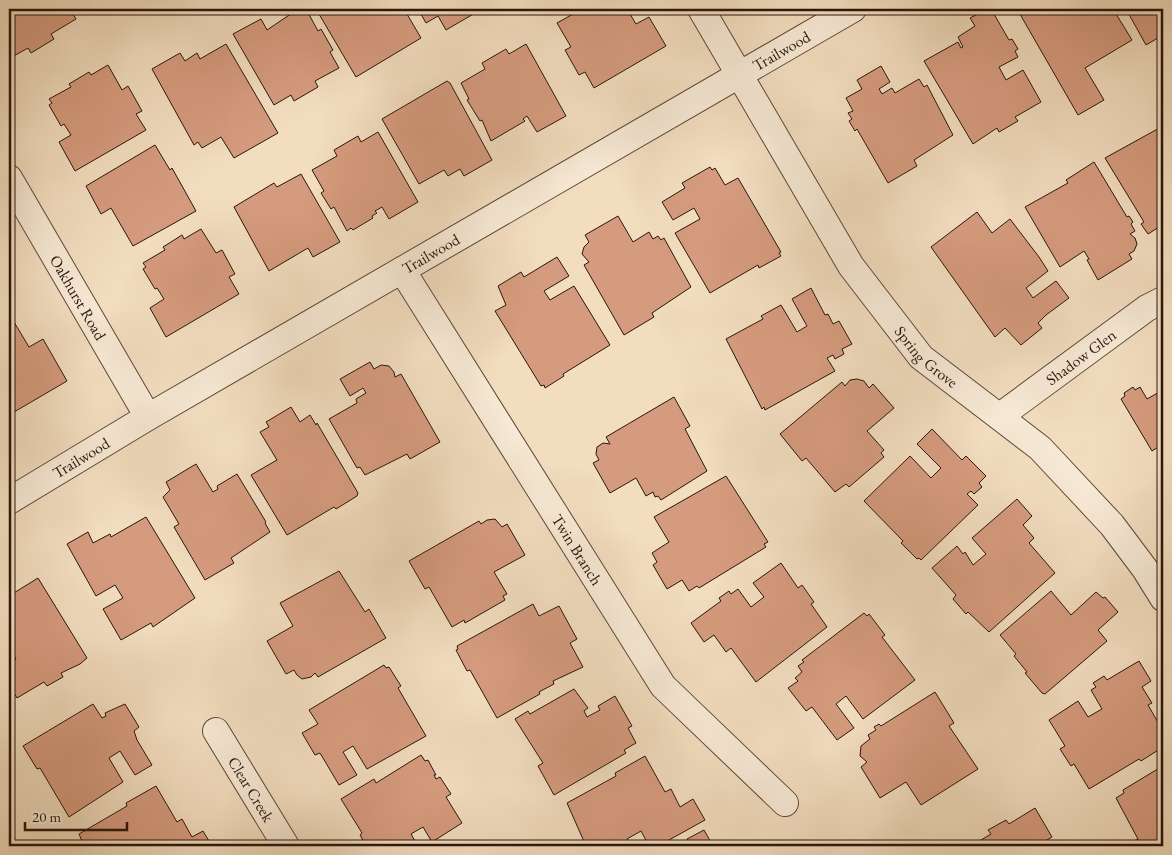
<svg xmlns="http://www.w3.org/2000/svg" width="1172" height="855" viewBox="0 0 1172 855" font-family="'EB Garamond',serif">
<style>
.building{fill:#d59b7e;stroke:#2a160c}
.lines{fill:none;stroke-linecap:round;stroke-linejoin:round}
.minor-casing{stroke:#5c4839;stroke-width:28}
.minor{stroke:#f7e9d5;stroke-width:26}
.labels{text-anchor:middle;stroke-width:5;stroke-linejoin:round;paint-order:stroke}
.street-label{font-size:16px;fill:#2a160c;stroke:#f7e9d5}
</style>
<rect width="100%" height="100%" fill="#f2ddbf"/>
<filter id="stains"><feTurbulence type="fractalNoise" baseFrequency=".004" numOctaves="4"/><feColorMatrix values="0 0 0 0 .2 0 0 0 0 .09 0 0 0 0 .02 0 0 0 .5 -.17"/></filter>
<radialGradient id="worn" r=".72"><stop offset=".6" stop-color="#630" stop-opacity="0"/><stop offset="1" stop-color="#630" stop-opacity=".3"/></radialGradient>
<g class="building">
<path d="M9 9H70L76 19 51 34 54 39 31 53 28 48 12 57 9 52Z"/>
<path d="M298 9H306L318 31 321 29 333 50 330 52 339 68 315 81 318 87 294 101 291 95 274 105 233 34 261 19 267 30Z"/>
<path d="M316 9H404L421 38 356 77Z"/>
<path d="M418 9H482L446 30 438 16 426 23Z"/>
<path d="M541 9H558L545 15Z"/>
<path d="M582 9H627L636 24 649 17 666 46 594 88 585 72 579 75 565 50 571 47 557 23Z"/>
<path d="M988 9H991L1009 40 1012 39 1018 49 1015 51 1018 57 999 67 1006 80 1023 70 1041 102 1015 117 1018 121 999 132 997 128 973 144 924 61 958 42 961 48 963 47 958 37 975 26 970 18Z"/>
<path d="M1017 9H1113L1132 40 1085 68 1104 100 1078 115Z"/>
<path d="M1126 9H1163V35L1146 45Z"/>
<path d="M226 44 278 133 234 158 221 137 202 148 198 142 194 145 152 69 180 53 185 61 197 53 200 59Z"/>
<path d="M526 44 566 116 537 132 527 116 523 119 525 121 491 141 482 120 480 121 467 100 469 99 461 83 485 69 482 63 506 49 509 54Z"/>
<path d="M108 65 122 90 128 86 142 111 136 114 146 130 75 171 59 142 71 135 64 124 61 126 49 105 52 103 49 99 71 87 69 84 89 72 91 75Z"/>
<path d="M881 66 890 82 879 89 882 94 892 88 895 93 919 79 924 87 927 85 953 135 914 160 917 166 888 183 857 129 855 131 849 121 852 119 848 113 853 111 846 98 862 89 857 80Z"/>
<path d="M447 81 450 83 492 160 464 176 460 169 448 176 444 170 419 184 382 119Z"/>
<path d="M1163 126V233L1159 227 1148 234 1141 224 1144 222 1105 158Z"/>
<path d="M378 132 418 202 389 219 382 207 375 211 377 213 372 216 373 218 353 230 351 228 347 231 334 207 331 209 321 193 324 191 312 170 337 156 334 150 358 136 361 142Z"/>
<path d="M155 145 170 170 172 168 196 211 133 246 111 208 101 214 86 186Z"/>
<path d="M1094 162 1127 217 1129 216 1133 222 1131 224 1135 231 1130 234 1135 238 1137 244 1134 251 1129 254 1132 259 1098 280 1087 260 1089 259 1084 251 1060 267 1025 207 1068 183 1066 180Z"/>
<path d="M710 167 712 170 715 168 725 185 738 178 781 252 779 253 781 256 759 268 758 265 710 293 675 233 700 219 694 208 673 220 662 202 685 188 682 183Z"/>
<path d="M301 174 340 242 313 257 308 248 269 271 234 207 274 183 277 187Z"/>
<path d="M977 212 992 233 1010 219 1039 257 1048 271 1026 288 1033 298 1056 281 1069 298 1046 315 1038 323 1042 328 1021 345 1005 328 995 337 931 247Z"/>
<path d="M618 216 633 242 649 232 653 239 658 236 661 240 664 238 691 287 652 313 654 317 624 335 584 265 589 262 582 254 584 247 589 242 585 235Z"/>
<path d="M201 229 216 253 222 250 235 274 229 277 239 294 166 337 150 308 164 299 157 288 155 289 143 269 146 267 143 263 165 250 163 247 182 235 184 239Z"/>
<path d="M557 257 569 276 544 291 550 300 574 286 610 345 563 374 564 376 545 388 544 385 541 386 495 311 506 305 498 286 521 272 524 277Z"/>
<path d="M811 288 825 315 828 314 833 324 839 321 852 344 842 349 844 354 835 359 833 355 827 358 835 371 765 410 764 407 762 409 726 339 763 319 761 316 781 305 797 332 807 326 792 299Z"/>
<path d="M14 322 29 347 43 339 67 381 9 415V324Z"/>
<path d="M370 362 374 369 381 365 389 366 394 372 395 377 401 374 440 442 410 459 407 454 365 475 360 467 357 468 329 419 357 403 356 399 366 393 363 388 350 396 340 379Z"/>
<path d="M857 379 864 381 869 388 873 384 894 408 867 431 884 450 881 453 884 457 849 487 846 484 835 492 806 458 802 461 780 434 842 382 845 386 850 380Z"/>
<path d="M1133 387 1135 390 1140 387 1147 399 1163 390V444L1152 451 1121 399 1125 396 1124 393Z"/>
<path d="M674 397 690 426 685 429 707 471 661 500 658 496 655 497 653 492 646 496 636 478 610 493 593 463 599 460 596 454 597 447 603 443 610 444 606 437Z"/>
<path d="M291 407 300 422 310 415 316 425 317 423 358 493 357 496 336 509 334 507 287 535 251 475 277 460 260 432 269 427 266 422Z"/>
<path d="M932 429 962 460 966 456 986 476 979 483 982 487 974 494 971 491 967 494 978 505 921 560 919 558 917 559 901 543 903 541 864 501 910 456 931 478 941 468 917 444Z"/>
<path d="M196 464 213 492 218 489 217 486 237 474 266 522 265 523 270 532 231 558 234 563 205 580 174 527 179 524 163 497 170 490 166 482Z"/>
<path d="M726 476 768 542 764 544 766 547 699 588 697 586 689 591 682 580 667 589 653 565 657 562 652 553 669 542 654 517Z"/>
<path d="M1017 499 1032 516 1023 525 1034 538 1029 543 1055 573 989 632 968 612 966 614 953 599 956 595 932 568 957 546 963 554 965 552 973 565 986 554 972 538Z"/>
<path d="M146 517 195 598 153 627 151 623 121 640 103 609 123 598 115 585 96 596 67 544 88 532 93 543 110 534 111 537Z"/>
<path d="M495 519 502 527 507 524 525 555 494 572 507 594 503 596 505 600 465 623 464 620 452 627 429 587 425 589 409 561 479 521 481 524 487 520Z"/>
<path d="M781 563 798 588 802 585 814 602 811 604 827 627 756 682 731 648 726 652 714 635 704 642 691 623 721 601 719 598 729 591 731 594 738 589 751 607 764 597 753 583Z"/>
<path d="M339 571 365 612 369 609 386 638 318 677 315 673 311 677 302 679 297 675 294 670 286 674 267 641 293 626 280 603Z"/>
<path d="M38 578 87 658 80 664 61 673 63 677 47 686 44 682 17 698 14 693 11 694 9 691V663L16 659 9 647V596Z"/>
<path d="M1051 591 1071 615 1096 592 1103 598 1105 597 1118 612 1098 630 1107 641 1045 694 1042 693 1025 673 1027 672 1014 656 1016 654 1000 635Z"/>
<path d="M533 604 539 616 559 606 577 639 570 643 583 667 553 681 554 684 539 692 540 694 497 718 470 670 467 671 456 650 458 649 457 646Z"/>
<path d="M864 613 867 616 869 614 885 635 882 637 915 680 863 719 846 696 836 704 854 728 837 740 812 707 806 711 788 688 798 681 795 678 802 672 798 666 804 662 802 660Z"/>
<path d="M1139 661 1151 681 1142 687 1152 703 1148 705 1163 731V747L1141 761 1139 759 1089 789 1074 764 1071 766 1060 749 1065 746 1049 720 1078 701 1088 717 1102 709 1091 690 1096 687 1093 683 1104 676 1107 680Z"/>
<path d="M384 665 386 668 389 667 401 686 398 688 426 736 367 769 353 746 343 752 357 775 339 785 320 753 315 755 302 733 318 724 309 710Z"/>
<path d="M574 689 588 708 584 711 587 717 600 710 598 706 615 696 632 726 628 728 636 743 624 750 626 753 554 795 538 766 543 763 515 719 528 711 530 714Z"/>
<path d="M935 692 954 723 949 726 978 769 921 805 906 782 880 798 861 767 867 762 860 756 861 746 870 739 868 735 876 730 874 727 879 724 881 726Z"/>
<path d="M93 704 102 718 106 716 105 713 125 704 139 727 134 731 137 740 152 765 135 775 120 751 109 758 123 782 69 817 40 768 37 769 23 746Z"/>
<path d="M421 755 425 761 428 760 436 775H434L436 779 440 777 451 794 446 797 462 823 432 842 423 827 411 834 418 846H366L360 835 362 833 341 799 374 779 376 783Z"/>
<path d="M645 756 665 792 671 789 680 807 693 799 705 820 669 840 671 842 663 846H649L641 831 627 839 631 846H586L567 803 616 776 615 773Z"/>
<path d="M1161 767 1163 770V846H1134L1132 842 1138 839 1116 798 1124 793 1123 790Z"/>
<path d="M156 786 177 822 182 819 192 837 203 831 212 846H84L79 834 127 806 126 803Z"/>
<path d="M1035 808 1052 837 1037 846H971L991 834 988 830 1006 820 1009 824Z"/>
<path d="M704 830 713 846H691L687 839Z"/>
</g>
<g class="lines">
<g class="minor-casing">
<g id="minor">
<path id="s1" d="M701 9 851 266 921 357 1040 448 1112 525 1145 569 1163 598"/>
<path id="s2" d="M9 178 148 417"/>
<path id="s3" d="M402 270 663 686 785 803"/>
<path id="s4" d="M1000 416 1147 308 1163 300"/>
<path id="s5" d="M9 501 148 417 853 9"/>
<path id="s6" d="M216 731 286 846"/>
</g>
</g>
<use href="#minor" class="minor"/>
</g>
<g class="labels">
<g class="street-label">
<text dy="6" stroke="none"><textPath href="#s5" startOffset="894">Trailwood</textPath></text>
<text dy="6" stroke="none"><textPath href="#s5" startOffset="489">Trailwood</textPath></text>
<text dy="6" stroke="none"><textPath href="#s2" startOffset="138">Oakhurst Road</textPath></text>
<text dy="6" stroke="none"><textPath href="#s1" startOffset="416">Spring Grove</textPath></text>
<text dy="6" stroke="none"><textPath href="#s4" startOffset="100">Shadow Glen</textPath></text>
<text dy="6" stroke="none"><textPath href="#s5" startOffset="84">Trailwood</textPath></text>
<text dy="6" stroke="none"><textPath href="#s3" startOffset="330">Twin Branch</textPath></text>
<text dy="6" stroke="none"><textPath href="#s6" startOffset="68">Clear Creek</textPath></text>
</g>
</g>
<rect width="1172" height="855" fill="none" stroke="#f2ddbf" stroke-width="30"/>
<rect x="10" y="10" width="1152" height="835" fill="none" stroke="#2a160c" stroke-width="2.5"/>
<rect x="15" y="15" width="1142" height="825" fill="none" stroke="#2a160c"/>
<path d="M25 822v8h102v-8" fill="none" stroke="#2a160c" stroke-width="2.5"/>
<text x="32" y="822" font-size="15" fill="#2a160c" stroke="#f7e9d5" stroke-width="4" paint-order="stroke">20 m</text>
<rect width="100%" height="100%" filter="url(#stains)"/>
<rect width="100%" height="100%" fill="url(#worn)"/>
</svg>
